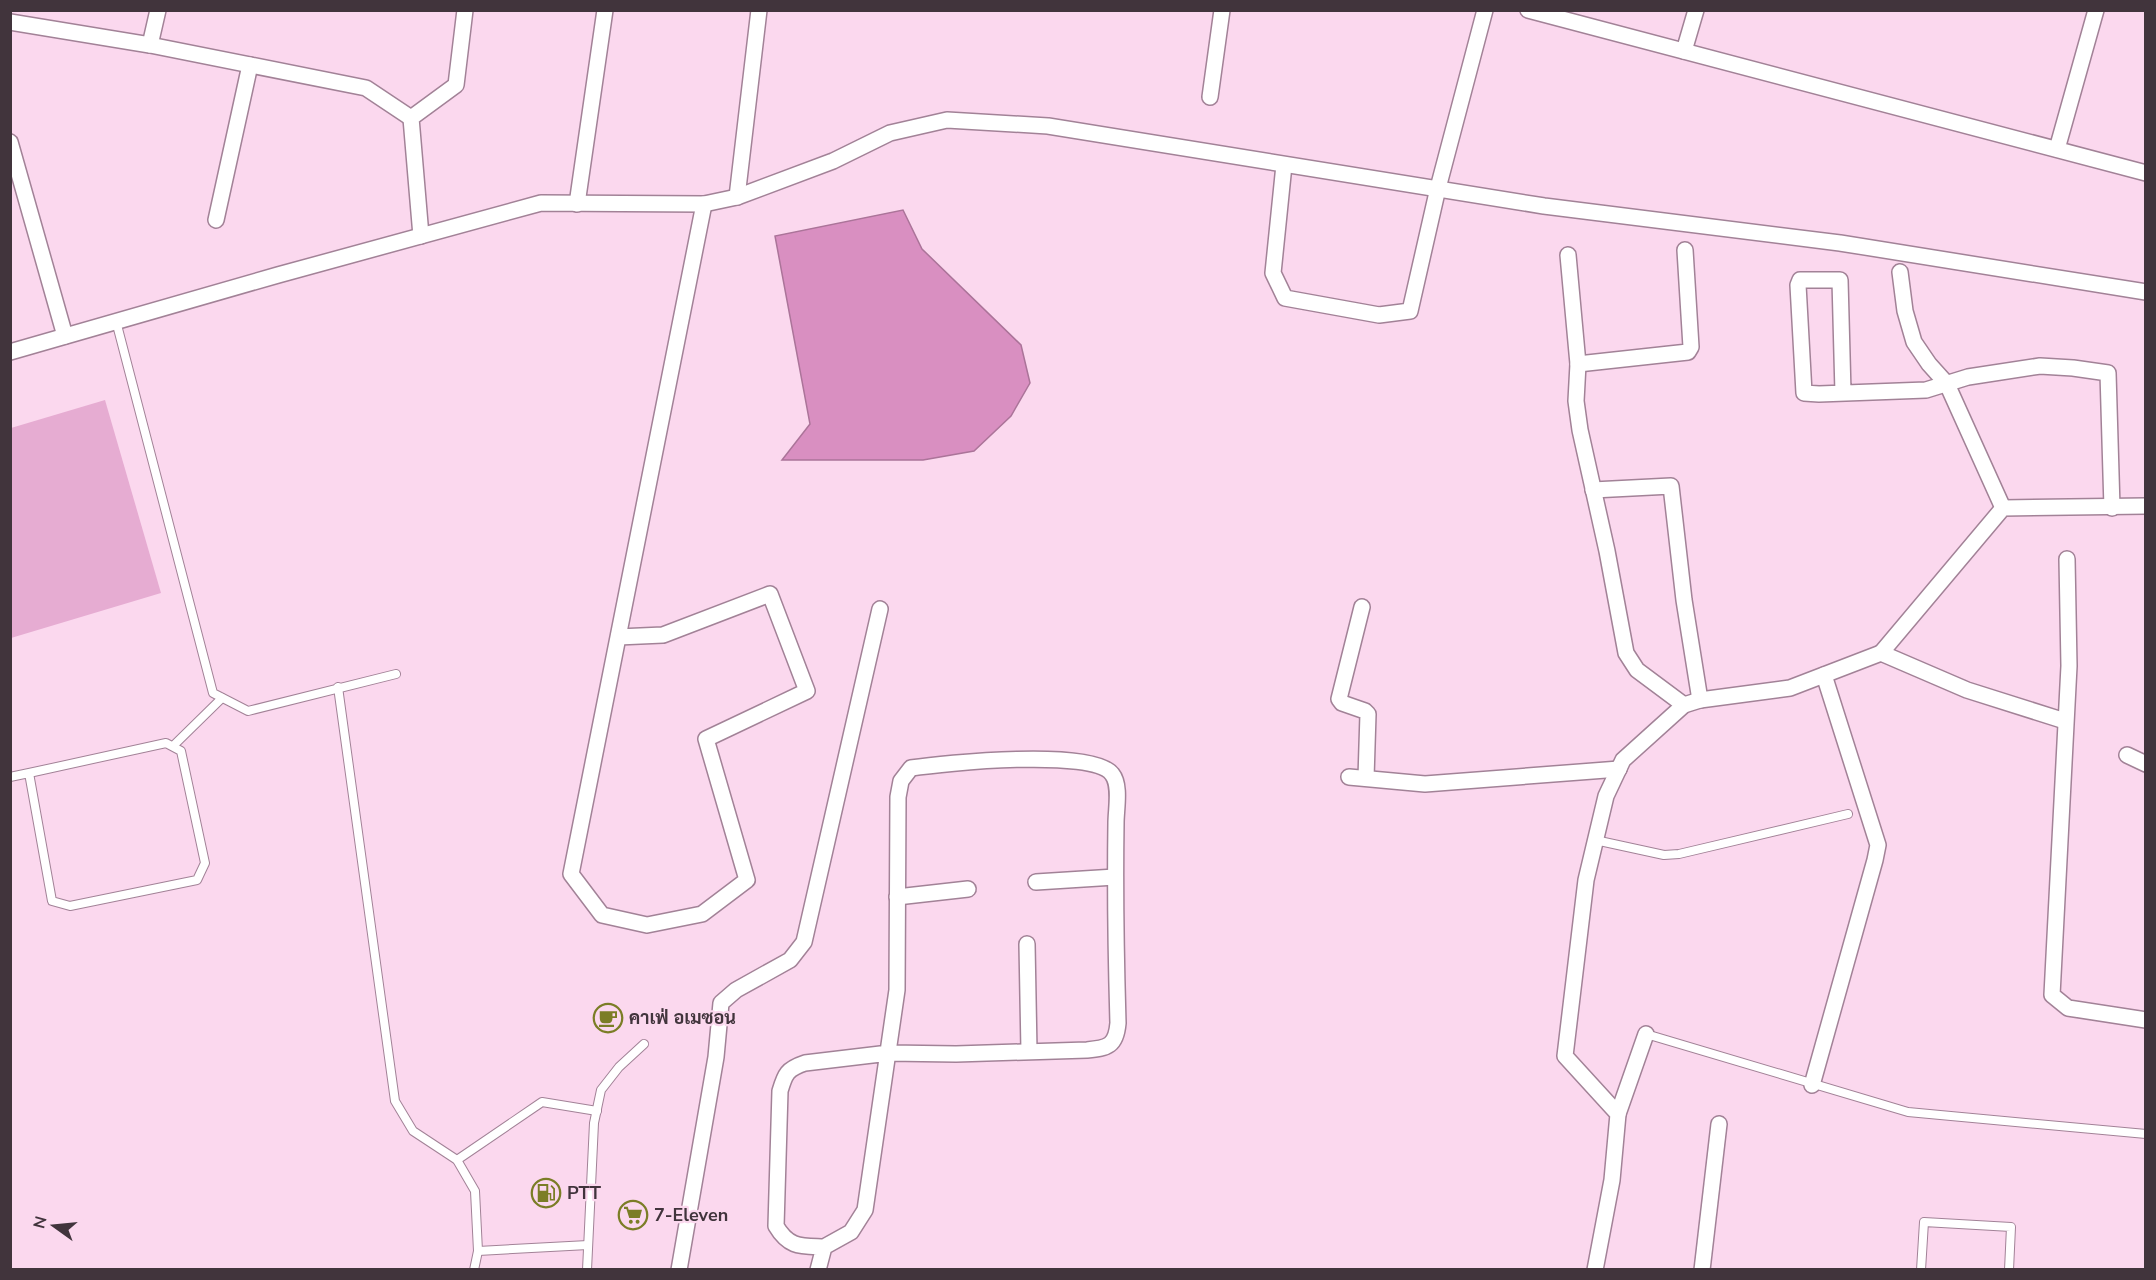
<svg xmlns="http://www.w3.org/2000/svg" width="2156" height="1280" viewBox="0 0 2156 1280" font-family="'Nunito Sans',Sarabun,sans-serif">
<style>
.green{fill:#e6acd2}
.water{fill:#d98fc1;stroke:#ab7499;stroke-width:1.5}
.lines{fill:none;stroke-linecap:round;stroke-linejoin:round}
.service-casing{stroke:#a28297;stroke-width:10}
.minor-casing{stroke:#a28297;stroke-width:18}
.service{stroke:#fff;stroke-width:8}
.minor{stroke:#fff;stroke-width:15}
.labels{text-anchor:middle;stroke-width:4.5;stroke-linejoin:round;paint-order:stroke}
.poi-label{font-size:18px;font-weight:bold;fill:#41343c;stroke:#fbd8ee;text-anchor:start}
</style>
<rect width="100%" height="100%" fill="#fbd8ee"/>
<path class="green" d="M105 400 161 593 11 638V428Z"/>
<path class="water" d="M903 210 922 249 1021 345 1030 383 1011 416 974 451 923 460H782L810 424 775 236Z"/>
<g class="lines">
<g class="service-casing">
<g id="service">
<path d="M116 321 213 693 248 711 396 674"/>
<path d="M338 687 395 1101 413 1131 457 1160 475 1191 478 1251 474 1270"/>
<path d="M173 746 222 698"/>
<path d="M10 777 29 773 166 743 181 751 205 863 197 880 70 906 52 901 29 773"/>
<path d="M1595 840 1664 855 1679 854 1848 814"/>
<path d="M1646 1034 1908 1112 2146 1134"/>
<path d="M457 1160 542 1102 597 1111"/>
<path d="M478 1251 588 1245"/>
<path d="M587 1270 594 1123 601 1090 619 1067 644 1044"/>
<path d="M1921 1270 1924 1222 2011 1227 2009 1270"/>
</g>
</g>
<g class="minor-casing">
<g id="minor">
<path d="M1528 10 2146 173"/>
<path d="M10 22 150 45 366 88 411 118"/>
<path d="M150 45 158 10"/>
<path d="M1684 51 1696 10"/>
<path d="M1210 97 1222 10"/>
<path d="M10 142 65 336"/>
<path d="M2057 149 2096 10"/>
<path d="M1284 165 1273 273 1285 298 1379 315 1410 311 1438 188 1485 10"/>
<path d="M737 197 759 10"/>
<path d="M577 204 605 10"/>
<path d="M216 220 250 65"/>
<path d="M421 236 411 118 456 85 465 10"/>
<path d="M1568 255 1578 364 1576 401 1580 430 1607 551 1626 653 1637 670 1684 705"/>
<path d="M1900 272 1905 311 1914 342 1929 364 1947 384 2003 508"/>
<path d="M10 352 278 275 541 203 704 204 737 197 833 161 890 133 947 120 1048 126 1544 206 1840 243 2146 292"/>
<path d="M1578 364 1688 352 1691 347 1685 250"/>
<path d="M1843 393 1840 280H1800L1798 285 1804 393 1819 394 1926 390 1968 377 2040 366 2073 368 2108 373 2112 508"/>
<path d="M1593 490 1671 486 1684 600 1700 700"/>
<path d="M2067 559 2069 666 2052 995 2068 1008 2146 1020"/>
<path d="M1362 607 1339 699 1342 703 1365 711 1368 714 1366 778"/>
<path d="M618 637 663 635 770 594 807 691 706 739 747 880 702 914 647 925 602 915 571 874 704 204"/>
<path d="M1881 653 2003 508 2146 506"/>
<path d="M2127 755 2146 764"/>
<path d="M1349 777 1425 784 1619 769"/>
<path d="M1036 882 1115 877"/>
<path d="M897 897 968 889"/>
<path d="M1027 944 1029 1051"/>
<path d="M1812 1085 1875 860 1878 845 1824 675"/>
<path d="M1618 1114 1646 1034"/>
<path d="M679 1270 716 1057 721 1003 736 990 790 960 804 942 880 609"/>
<path d="M818 1270 824 1247 851 1232 865 1210 897 990 898 797 901 781 911 768C944 763 1093 748 1112 774 1121 785 1116 809 1116 823 1115 890 1116 956 1118 1023 1116 1046 1108 1048 1087 1050L956 1054 889 1053 805 1063C787 1069 785 1074 780 1091L776 1226C789 1248 801 1246 824 1247"/>
<path d="M1595 1270 1612 1180 1618 1114 1565 1056 1586 880 1606 796 1623 760 1684 705 1700 700 1790 688 1881 653 1967 690 2065 721"/>
<path d="M1702 1270 1719 1124"/>
</g>
</g>
<use href="#service" class="service"/>
<use href="#minor" class="minor"/>
</g>
<defs>
<g id="cafe-ring" transform="scale(1.5)"><circle r="9.5" fill="#fbd8ee" stroke="#7b7d26" stroke-width="1.5"/><path d="M-5.5-4.5H6V0H3Q3 3.5 0 3.5H-2.5Q-5.5 3.5-5.5 0ZM3-3.2v2h1.7v-2ZM-6 4.5H4V6H-6Z" fill="#7b7d26"/></g>
<g id="fuel-ring" transform="scale(1.5)"><circle r="9.5" fill="#fbd8ee" stroke="#7b7d26" stroke-width="1.5"/><path d="M-5.5-6h7V0h2V4h1.3V-2.5L3-4.5l.8-.8L6-3V5H2.5V1h-1V6h-7ZM-4.2-4.7v3.2H.2V-4.7Z" fill="#7b7d26"/></g>
<g id="supermarket-ring" transform="scale(1.5)"><circle r="9.5" fill="#fbd8ee" stroke="#7b7d26" stroke-width="1.5"/><path d="M-6-5.5h2.5l.6 2H6L4.5 2H-2.5L-4.4-4H-6ZM-1.5 3.2a1.3 1.3 0 1 0 .1 0ZM3 3.2a1.3 1.3 0 1 0 .1 0Z" fill="#7b7d26"/></g>
</defs>
<g fill-rule="evenodd">
<use href="#cafe-ring" x="608" y="1018"/>
<use href="#fuel-ring" x="546" y="1193"/>
<use href="#supermarket-ring" x="633" y="1215"/>
</g>
<g class="labels">
<g class="poi-label">
<text x="629" y="1024">คาเฟ่ อเมซอน</text>
<text x="567" y="1199">PTT</text>
<text x="654" y="1221">7-Eleven</text>
</g>
</g>
<rect width="2156" height="1280" fill="none" stroke="#41343c" stroke-width="24"/>
<g transform="translate(54 1226) rotate(285)" stroke="#fbd8ee" stroke-width="4.5" paint-order="stroke">
<path d="M0-4.5L10 22L0 15L-10 22Z" fill="#41343c"/>
<text y="-9" font-size="16" font-weight="bold" text-anchor="middle" fill="#41343c">N</text>
</g>
</svg>
